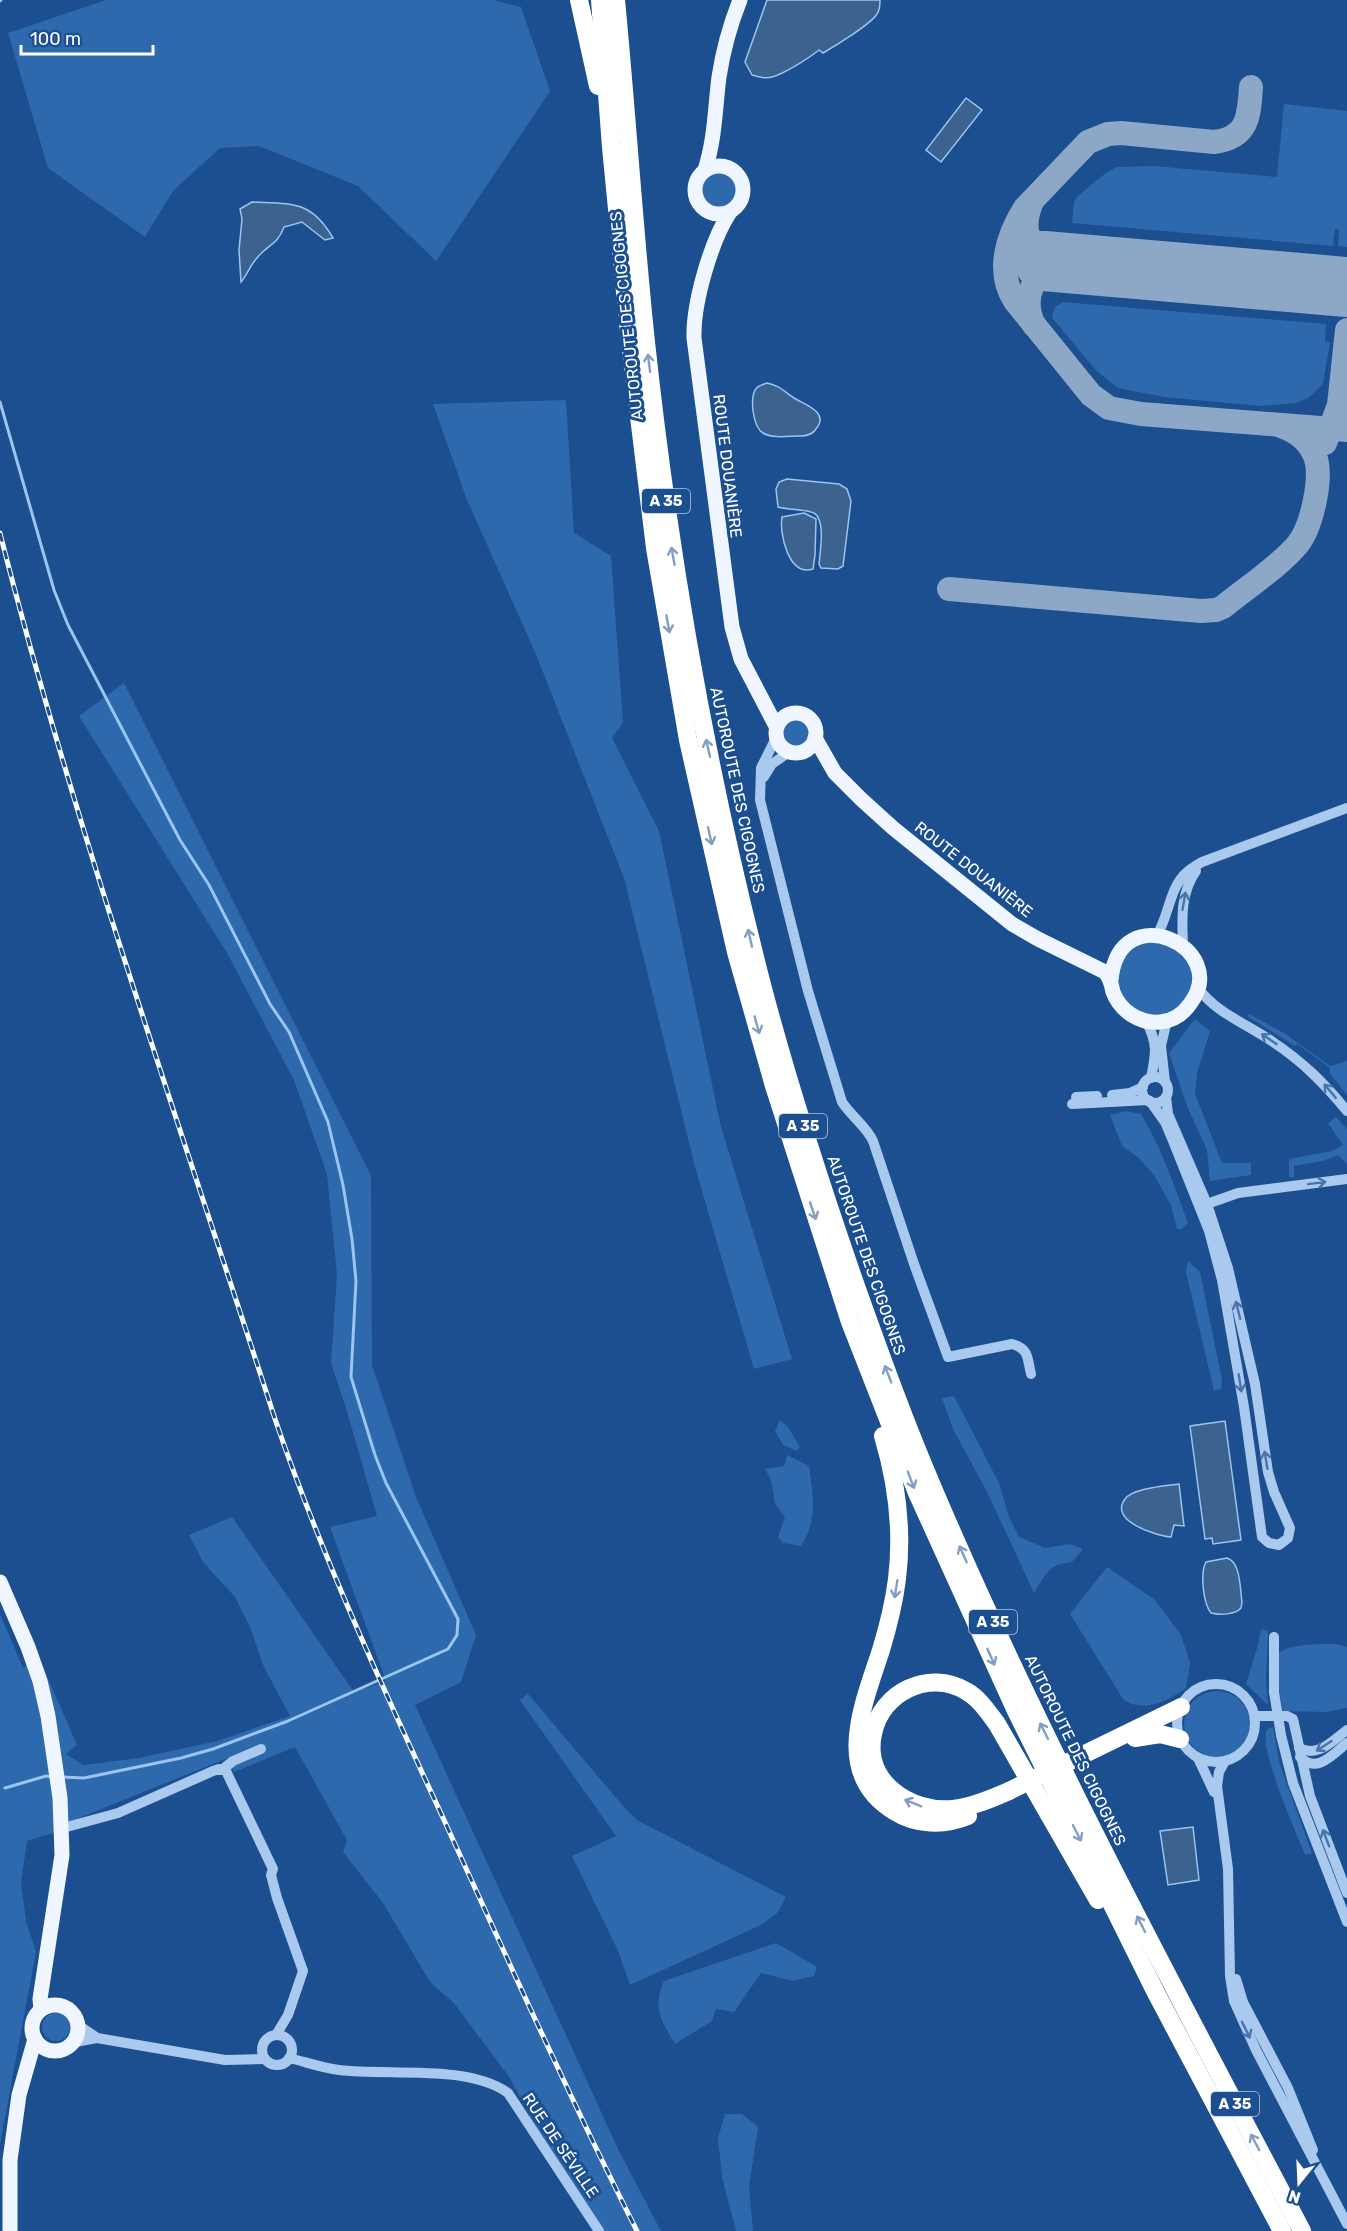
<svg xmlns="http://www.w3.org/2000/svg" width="1347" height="2231" viewBox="0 0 1347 2231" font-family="Rubik,sans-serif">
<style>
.green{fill:#2e69ad}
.water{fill:#3c6290;stroke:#9cc4f0;stroke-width:1.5}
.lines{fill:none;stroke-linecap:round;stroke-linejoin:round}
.stream{stroke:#9cc4f0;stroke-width:3}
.taxiway{stroke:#8da7c7;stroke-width:24}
.runway{stroke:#8da7c7;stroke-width:60}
.minor{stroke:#a9c9ee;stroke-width:10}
.major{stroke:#f0f6ff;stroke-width:15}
.highway{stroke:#fff;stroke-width:18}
.rail-casing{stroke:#fff;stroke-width:5}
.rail{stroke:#1b4f8f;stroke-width:3;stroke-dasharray:9;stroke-linecap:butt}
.minor-bridge{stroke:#a9c9ee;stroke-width:10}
.highway-bridge{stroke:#fff;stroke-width:18}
.oneway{stroke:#829ec1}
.oneway2{stroke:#4674ac}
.labels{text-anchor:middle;stroke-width:6;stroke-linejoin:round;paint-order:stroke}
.shield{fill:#1b4f8f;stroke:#bbcadd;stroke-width:1.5}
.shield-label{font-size:15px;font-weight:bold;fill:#fff}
.street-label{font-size:16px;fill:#fff;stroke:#1b4f8f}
</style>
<rect width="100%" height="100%" fill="#1b4f8f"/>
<g class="green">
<path d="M106 0H493L521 7 550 91 436 261 358 186 259 146 220 148 173 191 145 237 48 168 8 33Z"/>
<path d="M1284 104 1347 111V247L1338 246 1339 229H1335L1333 246 1072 223 1074 202 1078 196 1107 172 1117 167 1153 166 1277 177Z"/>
<circle cx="719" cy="190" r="17"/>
<path d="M1063 302 1326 324 1325 341 1330 343 1323 384 1308 398 1296 403 1261 406 1164 397 1118 388 1096 370 1052 318 1055 307Z"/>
<path d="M566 400 574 533 611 556 623 722 612 738 659 831 721 1127 792 1359 754 1369 695 1167 624 878 535 652 467 500 433 404Z"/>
<path d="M124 683 371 1176 372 1365 416 1497 476 1635 461 1682 415 1705 619 2151 661 2231H604L544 2143 510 2078 453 2002 430 1982 383 1903 343 1852 347 1840 295 1747 234 1772 228 1758 79 1818 53 1833 27 1841 21 1882 26 1921 36 1952 0 2144V1614L23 1668 39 1658 77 1745 66 1754 83 1765 139 1758 217 1741 290 1716 264 1667 250 1627 235 1597 203 1562 189 1535 232 1517 354 1692 386 1681 330 1527 377 1516 346 1408 331 1363 337 1275 327 1174 294 1080 227 953 79 716Z"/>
<circle cx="796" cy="733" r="13"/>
<circle cx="1155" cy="979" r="37"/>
<path d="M1249 1014 1284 1033 1330 1066 1347 1061V1095L1330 1074 1329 1067 1297 1044 1295 1046 1247 1016Z"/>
<path d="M1195 1019 1210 1031 1197 1073 1195 1094 1222 1163H1251V1175L1210 1181 1207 1150 1187 1106 1169 1053Z"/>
<path d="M1126 1111 1141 1114C1162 1148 1174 1186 1188 1223L1181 1229H1177L1171 1205 1154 1175 1139 1158 1122 1146 1110 1115Z"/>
<path d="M1336 1117 1347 1129V1164L1338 1155 1323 1161 1294 1166V1177H1289V1159L1332 1151 1343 1145 1328 1123Z"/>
<path d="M1188 1261 1200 1272 1222 1380 1221 1389 1214 1391 1186 1272Z"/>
<path d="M954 1396 999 1483 1009 1517 1019 1537 1045 1548 1070 1544 1083 1549 1072 1562C1048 1564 1046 1574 1034 1593L987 1492 953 1429 942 1398Z"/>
<path d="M780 1420 788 1427 800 1447 797 1451 783 1445 775 1431Z"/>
<path d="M787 1455 809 1466C813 1494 818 1521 801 1546L783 1543 778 1537 785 1517 775 1504 771 1480 765 1469 784 1466Z"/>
<path d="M1107 1567 1155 1600 1181 1635 1190 1663 1186 1688C1168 1701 1143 1714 1123 1699L1070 1614Z"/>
<path d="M1261 1629 1268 1631 1266 1681 1268 1705 1246 1684 1258 1645Z"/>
<path d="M1337 1644 1347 1647V1708L1326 1712 1283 1711 1279 1689 1278 1654C1288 1643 1323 1644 1337 1644Z"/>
<circle cx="1217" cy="1724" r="33"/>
<path d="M528 1694 623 1806 637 1820 786 1897 777 1913 761 1925 630 1985 618 1951 572 1856 616 1836 520 1700Z"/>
<path d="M1273 1727 1280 1765 1312 1853 1305 1855C1297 1833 1257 1747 1267 1729Z"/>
<path d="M776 1943 817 1967 814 1976 793 1981 761 1973 734 2012 716 2009 712 2021 675 2044C661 2020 652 2007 664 1981Z"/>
<circle cx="56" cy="2027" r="14"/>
<path d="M725 2114H742L758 2127 749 2186 753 2231H736L722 2177 718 2138Z"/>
</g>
<g class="water">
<path d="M767 0H880C880 4 880 10 877 14 871 24 835 46 823 53L819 50C809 58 784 74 772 77 765 79 758 77 752 75L745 62Z"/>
<path d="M966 98 982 110 941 162 926 150Z"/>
<path d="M252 202C292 204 311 200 333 238L325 240 302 222 284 227C277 246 268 244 257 258 250 265 248 274 241 282L239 250 242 219 240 209Z"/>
<path d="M767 383C781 386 783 391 794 398 805 405 830 412 816 429 813 434 806 436 800 436 789 436 773 439 763 433 753 427 750 400 755 390 758 385 762 385 767 383Z"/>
<path d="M787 479 839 484 847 489 851 501 843 566 838 569 821 568 819 564C820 552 827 515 811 512 801 509 789 510 778 507L776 489 779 482Z"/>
<path d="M804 513 816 519 815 555 813 569C789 577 779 534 782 517Z"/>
<path d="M1225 1421 1241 1540 1213 1544 1212 1538 1205 1539 1190 1426Z"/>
<path d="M1179 1484 1184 1526 1174 1525 1171 1537C1157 1536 1108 1521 1125 1499 1133 1488 1166 1486 1179 1484Z"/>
<path d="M1227 1558C1241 1562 1240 1590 1242 1602L1241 1608C1235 1615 1220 1615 1211 1613 1203 1603 1200 1573 1206 1562Z"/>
<path d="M1193 1827 1199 1880 1168 1885 1160 1831Z"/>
</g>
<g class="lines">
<g class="stream">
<path d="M0 1 1 0"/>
<path d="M0 402 54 590 68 625 180 840 209 885 270 1004 289 1032 328 1122 343 1185 352 1239 356 1281 351 1377 375 1455 386 1483 458 1619 457 1635 448 1649 288 1721 213 1749 181 1758 84 1778 62 1777"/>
<path d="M5 1788 46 1776 52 1777"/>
</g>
<g class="taxiway">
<path d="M1251 87C1249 115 1249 138 1214 142L1121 133 1108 134 1088 142 1025 208C1007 236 996 272 1015 301L1091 395 1109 408 1141 414 1347 430"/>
<path d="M1031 204C1009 261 1073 262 1109 267"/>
<path d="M1034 325C1019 293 1038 263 1074 265"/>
<path d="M1325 443 1339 405 1347 330"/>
<path d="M949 589 1201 611 1216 610 1223 607C1245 589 1281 565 1298 544 1312 526 1323 477 1315 456 1309 441 1296 431 1281 426"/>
</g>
<path class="runway" d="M1044 261 1347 287"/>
<g class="minor">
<path d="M776 738 761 768 760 800 808 991 842 1102C851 1116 866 1126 873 1141L914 1264 948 1357 1012 1344C1030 1349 1027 1359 1031 1374"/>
<path d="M764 777 772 764 789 752"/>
<path d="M1157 935C1169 916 1169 889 1186 873 1190 869 1197 865 1202 862L1347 808"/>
<path d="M1183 945C1182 919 1180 894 1196 871"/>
<path d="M1198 988C1216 1013 1247 1024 1273 1042 1303 1062 1324 1083 1347 1111"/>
<path d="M1146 1021C1158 1043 1156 1054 1151 1078"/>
<circle cx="1155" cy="1090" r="13"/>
<path d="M1165 1082 1161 1046 1167 1020"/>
<path d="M1112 1095 1130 1093 1143 1087"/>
<path d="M1076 1097 1097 1096"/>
<path d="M1150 1101 1165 1122 1171 1136 1209 1231 1222 1280 1244 1407 1262 1537 1269 1543 1279 1545 1288 1538 1290 1528 1274 1492 1268 1472 1255 1384 1228 1268 1207 1204 1168 1114 1166 1097"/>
<path d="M1072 1104 1148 1100"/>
<path d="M1207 1204 1238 1193 1347 1179"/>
<circle cx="1216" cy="1723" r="39"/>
<path d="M1274 1692V1637"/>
<path d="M1255 1716H1287L1293 1719 1310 1796 1347 1893"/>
<path d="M1281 1735 1293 1783 1347 1922"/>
<path d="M1299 1748C1318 1758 1332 1741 1347 1730"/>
<path d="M1300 1757C1317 1774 1332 1755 1347 1743"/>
<path d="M1198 1758 1214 1792"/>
<path d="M1225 1761 1219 1772 1217 1786 1228 1869 1230 1976 1234 2001 1256 2050 1347 2224"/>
<path d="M223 1769 233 1761 261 1749"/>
<path d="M63 1828 118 1813 213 1771 219 1769 226 1771 273 1869 271 1875 277 1898 303 1971 288 2015 276 2035"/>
<path d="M1236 1979 1243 2002 1288 2088 1313 2150"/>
<path d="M78 2025 97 2038 225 2060 265 2059"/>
<circle cx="277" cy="2050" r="15"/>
<path d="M75 2042 97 2038"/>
<path d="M289 2058C306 2062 322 2068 339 2070 388 2076 468 2064 508 2093L599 2231"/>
</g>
<g class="major">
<circle cx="719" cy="190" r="24"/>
<path d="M705 170C715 139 715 109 719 77 723 51 730 25 740 0"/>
<path d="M730 212C711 241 693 303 694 338L732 627 741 659 776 726"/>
<circle cx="796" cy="733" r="20"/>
<path d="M815 738 835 773 861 799 893 828 1012 924 1038 939 1105 972C1111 979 1111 984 1113 992 1120 1011 1140 1024 1160 1022 1173 1021 1183 1014 1190 1004 1233 948 1119 895 1111 980"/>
<path d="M0 1582 28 1647 40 1681 48 1716 60 1798 62 1855 40 1999 41 2009"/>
<circle cx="55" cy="2028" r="23"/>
<path d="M10 2231V2160L19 2095 35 2039"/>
</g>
<g class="highway">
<path d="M579 0 598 86"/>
<path d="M600 0 611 147 630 343 655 548 688 740 736 952 774 1086 850 1322 917 1493 1016 1711 1155 1991 1282 2231"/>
<path d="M616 0C627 114 634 229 646 342 668 547 703 750 753 949 781 1064 818 1177 857 1289 881 1356 905 1423 933 1488 1041 1742 1173 1986 1302 2231"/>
<path d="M883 1436C897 1483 903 1530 897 1579 894 1603 888 1627 881 1650 864 1703 832 1773 894 1811 916 1825 944 1826 968 1816"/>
<path d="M1135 1738 1160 1734 1180 1739"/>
<path d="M1097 1748 1181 1707"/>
<path d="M1009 1791C991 1799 972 1807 953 1809 909 1813 863 1781 873 1734 881 1692 929 1669 966 1691 979 1698 988 1712 997 1724L1098 1900"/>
</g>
<g class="rail-casing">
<path id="rail" d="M0 533C76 833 180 1125 275 1419 322 1557 383 1688 444 1820 507 1958 569 2096 637 2231"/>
</g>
<use href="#rail" class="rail"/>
<path class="minor-bridge" d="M1274 1692 1281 1735"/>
<path class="highway-bridge" d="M1009 1791 1097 1748"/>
</g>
<defs><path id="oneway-shaft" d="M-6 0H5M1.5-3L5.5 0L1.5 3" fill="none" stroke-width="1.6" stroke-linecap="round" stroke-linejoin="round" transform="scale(1.5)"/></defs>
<g class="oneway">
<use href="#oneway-shaft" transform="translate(649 363) rotate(-97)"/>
<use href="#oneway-shaft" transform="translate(673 556) rotate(-100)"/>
<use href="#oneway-shaft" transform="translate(668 624) rotate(80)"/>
<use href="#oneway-shaft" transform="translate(708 748) rotate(-103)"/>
<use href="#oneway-shaft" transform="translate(710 836) rotate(77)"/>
<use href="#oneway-shaft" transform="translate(750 938) rotate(-103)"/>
<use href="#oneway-shaft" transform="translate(757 1025) rotate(74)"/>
<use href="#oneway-shaft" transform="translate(813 1211) rotate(71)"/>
<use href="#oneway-shaft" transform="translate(888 1374) rotate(-111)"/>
<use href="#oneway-shaft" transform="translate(911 1480) rotate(69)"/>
<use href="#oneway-shaft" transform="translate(963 1554) rotate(-114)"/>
<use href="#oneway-shaft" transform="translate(896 1589) rotate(99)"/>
<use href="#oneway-shaft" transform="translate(991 1657) rotate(66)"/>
<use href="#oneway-shaft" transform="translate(1044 1731) rotate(-117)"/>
<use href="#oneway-shaft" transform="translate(913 1803) rotate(-158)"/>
<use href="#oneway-shaft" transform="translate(1077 1833) rotate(63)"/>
<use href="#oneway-shaft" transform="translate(1141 1924) rotate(-117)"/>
<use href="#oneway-shaft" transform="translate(1255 2142) rotate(-118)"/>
</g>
<g class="oneway2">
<use href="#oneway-shaft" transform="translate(1184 901) rotate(-80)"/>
<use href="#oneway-shaft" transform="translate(1269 1039) rotate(-146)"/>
<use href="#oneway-shaft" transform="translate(1330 1091) rotate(-130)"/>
<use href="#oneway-shaft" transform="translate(1317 1183) rotate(-7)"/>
<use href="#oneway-shaft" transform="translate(1238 1310) rotate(-104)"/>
<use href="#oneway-shaft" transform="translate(1240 1383) rotate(81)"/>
<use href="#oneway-shaft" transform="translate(1266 1460) rotate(-99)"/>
<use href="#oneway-shaft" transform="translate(1324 1746) rotate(147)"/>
<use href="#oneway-shaft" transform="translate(1326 1838) rotate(-111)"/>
<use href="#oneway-shaft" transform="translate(1246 2030) rotate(64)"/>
</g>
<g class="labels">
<g class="shield">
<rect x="642" y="489" width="48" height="24" rx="4.5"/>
<rect x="779" y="1114" width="48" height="24" rx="4.5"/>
<rect x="969" y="1610" width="48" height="24" rx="4.5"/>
<rect x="1211" y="2092" width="48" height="24" rx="4.5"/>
</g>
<g class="shield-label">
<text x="666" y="506">A 35</text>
<text x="803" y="1131">A 35</text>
<text x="993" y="1627">A 35</text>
<text x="1235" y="2109">A 35</text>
</g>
<g class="street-label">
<text transform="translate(626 316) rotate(-96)" y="6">AUTOROUTE DES CIGOGNES</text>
<text transform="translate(728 466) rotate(83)" y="6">ROUTE DOUANIÈRE</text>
<text transform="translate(738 790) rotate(78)" y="6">AUTOROUTE DES CIGOGNES</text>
<text transform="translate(974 869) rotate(38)" y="6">ROUTE DOUANIÈRE</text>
<text transform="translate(867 1255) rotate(71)" y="6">AUTOROUTE DES CIGOGNES</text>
<text transform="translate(1076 1750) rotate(64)" y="6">AUTOROUTE DES CIGOGNES</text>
<text transform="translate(561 2145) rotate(56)" y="6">RUE DE SÉVILLE</text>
</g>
</g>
<g transform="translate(1299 2183) rotate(198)" stroke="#1b4f8f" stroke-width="4.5" paint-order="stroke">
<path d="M0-4.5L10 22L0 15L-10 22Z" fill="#ffffff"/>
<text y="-9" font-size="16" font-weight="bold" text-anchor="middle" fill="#ffffff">N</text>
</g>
<path d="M21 45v9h132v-9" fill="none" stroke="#ffffff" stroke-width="3"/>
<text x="30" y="45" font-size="18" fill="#ffffff" stroke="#1b4f8f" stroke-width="4.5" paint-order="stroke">100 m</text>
</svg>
